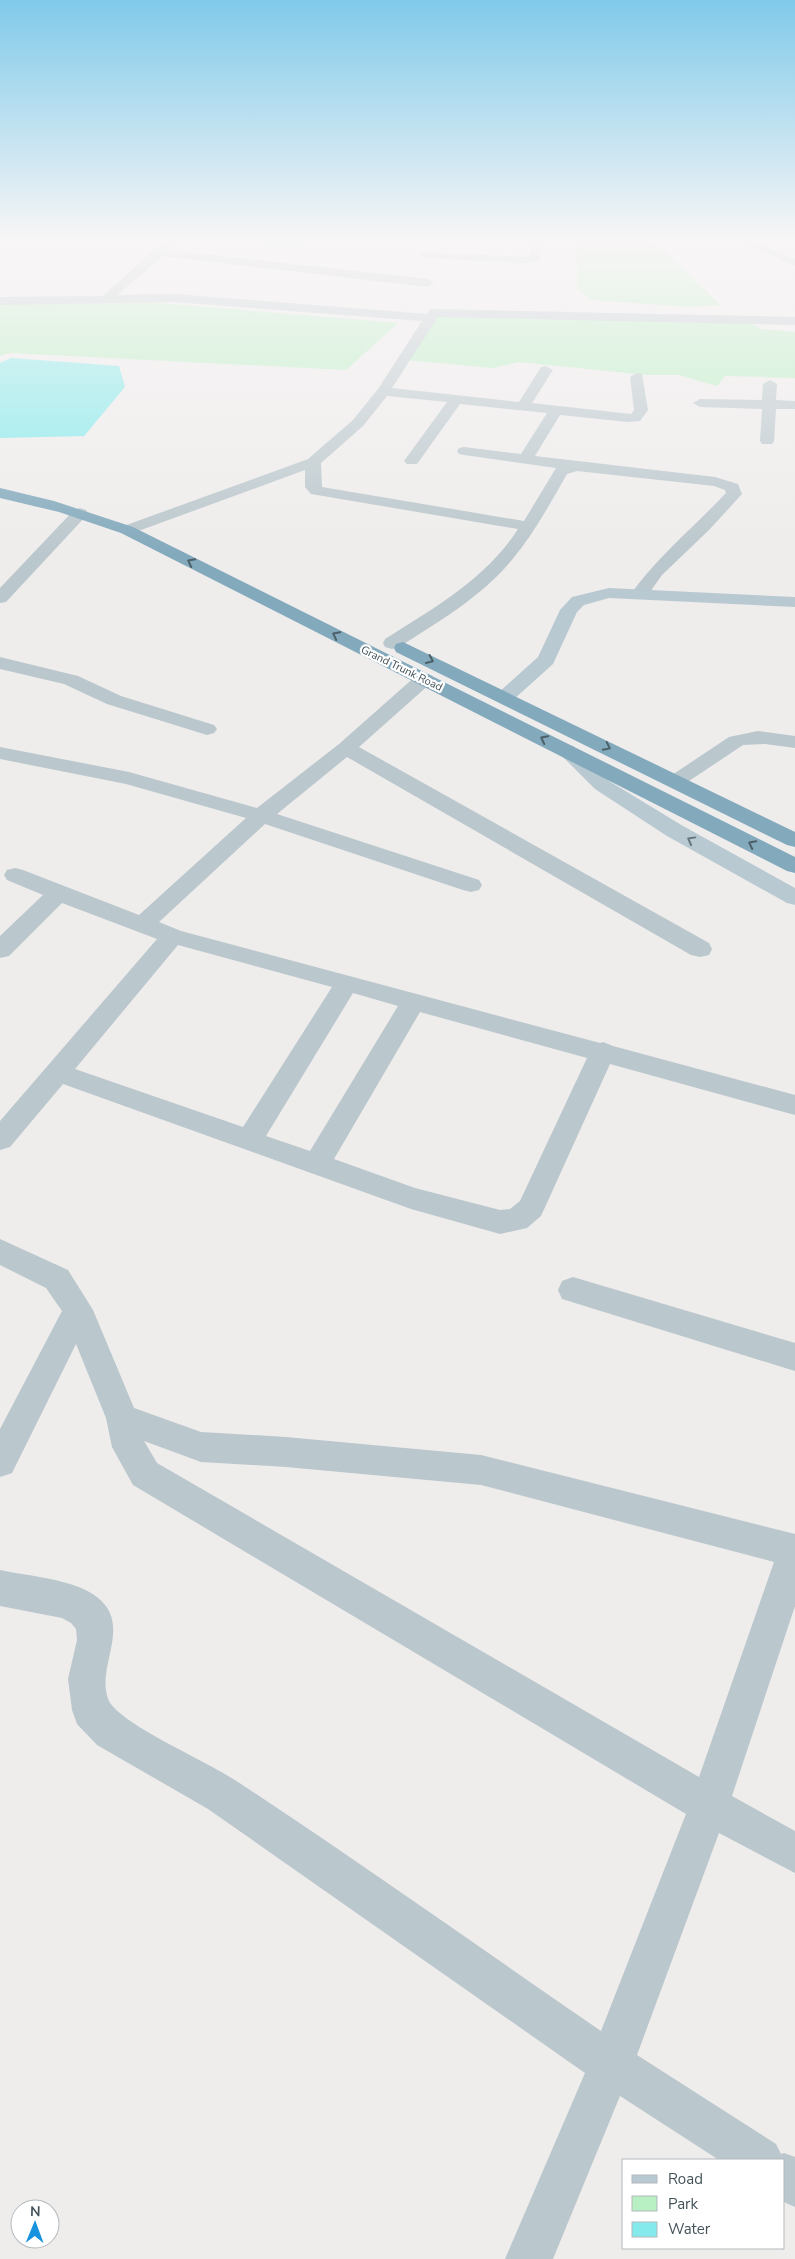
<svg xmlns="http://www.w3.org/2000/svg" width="795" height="2259" viewBox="0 0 795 2259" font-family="'Nunito Sans',sans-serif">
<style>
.green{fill:#b8efc3}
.water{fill:#84eaec}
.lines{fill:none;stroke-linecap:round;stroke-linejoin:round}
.street{fill:#bac7cc;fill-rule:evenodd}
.secondary{fill:#b9c9d1;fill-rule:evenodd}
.highway{fill:#82a9bc;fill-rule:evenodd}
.oneway{stroke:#4d6068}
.oneway2{stroke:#67767d}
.labels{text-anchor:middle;stroke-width:4.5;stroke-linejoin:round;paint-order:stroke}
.far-street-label{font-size:11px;fill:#445359;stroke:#fff}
</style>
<rect width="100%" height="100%" fill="#efecec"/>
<g class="green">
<path d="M465 239H644L650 243 566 244 470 242Z"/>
<path d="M659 245 720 305 690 307 593 300 577 289V247Z"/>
<path d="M159 303 398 323 346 370 10 353 0 356V304Z"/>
<path d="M434 313 750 323 761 329 795 332V378L725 376 717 386 678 375H647L518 362 493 368 405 360Z"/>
</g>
<g class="water">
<path d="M262 239H313L300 247 260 244Z"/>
<path d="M11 358 119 366 125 387 84 436 0 438V363Z"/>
</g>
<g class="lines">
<g class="street">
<path d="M175 239 178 242 169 250 428 279 434 283 428 287 163 256 117 295 174 294 427 314 430 310 434 309 795 317V325L438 317 392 388 519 402 541 367 546 366 553 370 532 403 631 414 634 410 630 377 637 373 642 374 648 410 640 421 628 422 560 415 535 456 715 477 738 484 742 494 709 530 662 575 645 599H633L630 595C657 557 694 527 726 493L725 490 714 486 577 471 567 474C550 504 533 535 511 561 481 597 438 622 399 647L392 649 385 647 383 643 385 639C434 608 486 579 518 529L311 494 305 487V470L133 533H121L119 530 121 527 308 459 353 420 378 389 422 321 174 302 0 305V297L103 296 154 250 168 240ZM387 396 447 402 404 461 407 464H417L460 404 547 413 521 454 464 447 459 448 457 451 459 454 464 455 556 468 524 521 322 487 321 463 363 426Z"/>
<path d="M735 239H750L795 259V266Z"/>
<path d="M536 245 542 248 539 261 527 263 424 258 418 255 424 252 527 257 530 256 532 246Z"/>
<path d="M770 380 777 384 776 400 795 401V409H776L774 441 772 444H762L760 441 762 409 700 407 693 403 700 399 762 400 763 384Z"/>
<path d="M80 508 86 510 88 513 86 516 6 602 0 603V588L74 510Z"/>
<path d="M0 657 78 676 121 696 214 725 217 729 214 733 207 735 107 704 64 684 0 669Z"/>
<path d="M424 673 431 675 434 679 431 683 359 747 709 943 712 949 709 955 700 957 691 955 347 757 277 814 479 880 482 885 479 890 471 892 463 890 265 824 159 922 181 931 600 1043 603 1042 613 1046 795 1095V1115L610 1064 541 1216 527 1228 500 1234 411 1209 63 1084 10 1147 0 1150V1121L157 939 62 903 9 956 0 958V936L43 895 7 880 4 875 7 870 15 868 23 870 139 915 246 818 126 784 0 759V747L129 772 257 808 339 744 417 675ZM178 945 332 987 243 1127 75 1069ZM353 993 398 1006 310 1151 266 1136ZM420 1012 587 1058 520 1201 510 1209 500 1210 415 1188 334 1159Z"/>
<path d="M758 731 795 736V748L765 744 743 745 683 785 676 787 669 785 665 781 669 777 729 737Z"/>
<path d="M0 1239 68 1270 93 1310 134 1408 201 1432 286 1437 481 1455 795 1534V1606L732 1796 795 1831V1873L719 1833 637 2055 776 2144 781 2154 784 2153 795 2157V2207L784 2202V2160H719L620 2096 553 2259H505L585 2073 208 1809 97 1745 77 1724 72 1710 68 1679 77 1640 76 1629 71 1623 62 1618 0 1606V1570C28 1576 74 1579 97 1597 134 1626 94 1668 109 1701 111 1706 121 1714 126 1718 161 1743 202 1759 238 1782 361 1863 480 1948 601 2031L686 1814 133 1485 112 1447 106 1418 76 1344 12 1473 0 1477V1429L62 1311 46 1288 0 1265ZM144 1441 201 1462 286 1467 481 1485 774 1562 699 1777 157 1463Z"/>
<path d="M573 1277 795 1343V1371L562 1299 558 1290 562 1281Z"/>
</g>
<g class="secondary">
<path d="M609 588 795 597V607L609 598 584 605 577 612 553 664 513 700 506 702 499 700 496 696 499 692 538 657 560 610 572 597Z"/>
<path d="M566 744 573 746 609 781 683 826 795 888V905L787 903 667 836 595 789 556 750 559 746Z"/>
</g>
<g class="highway">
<path d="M0 488 54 501 133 527 795 857V873L787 871 121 533 59 512 0 498Z"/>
<path d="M403 642 795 832V847L787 845 396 652 394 648 396 644Z"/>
</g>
</g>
<defs><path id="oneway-chevron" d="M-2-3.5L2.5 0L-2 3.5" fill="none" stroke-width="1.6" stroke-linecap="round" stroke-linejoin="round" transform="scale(1.25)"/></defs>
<g class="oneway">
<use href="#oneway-chevron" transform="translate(191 562) rotate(-153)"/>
<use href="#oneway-chevron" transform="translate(336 635) rotate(-153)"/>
<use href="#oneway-chevron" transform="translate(430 660) rotate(25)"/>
<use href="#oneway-chevron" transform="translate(544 739) rotate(-153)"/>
<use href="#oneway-chevron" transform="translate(607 747) rotate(26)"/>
<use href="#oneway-chevron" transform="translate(752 844) rotate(-153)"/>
</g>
<use class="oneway2" href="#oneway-chevron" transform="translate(691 840) rotate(-151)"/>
<linearGradient id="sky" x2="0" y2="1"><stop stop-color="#80caea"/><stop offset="0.43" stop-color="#f8f6f6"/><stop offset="1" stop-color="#f8f6f6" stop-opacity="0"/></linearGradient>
<rect width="795" height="556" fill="url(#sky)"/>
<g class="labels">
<g class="far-street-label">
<text transform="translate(402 668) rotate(26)" y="4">Grand Trunk Road</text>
</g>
</g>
<rect x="622" y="2159" width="162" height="90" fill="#ffffff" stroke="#b4babd"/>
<rect x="632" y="2175" width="25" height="8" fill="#b9c9d1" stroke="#b4babd"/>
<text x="668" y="2184" font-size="15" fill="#445359">Road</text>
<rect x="632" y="2196" width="25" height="15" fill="#b8efc3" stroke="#b4babd"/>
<text x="668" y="2209" font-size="15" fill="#445359">Park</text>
<rect x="632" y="2222" width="25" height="15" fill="#84eaec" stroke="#b4babd"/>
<text x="668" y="2234" font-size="15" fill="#445359">Water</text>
<g transform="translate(35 2224) rotate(1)"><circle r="24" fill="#ffffff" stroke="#b4babd"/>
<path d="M0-4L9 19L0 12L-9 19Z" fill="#1692df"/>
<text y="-8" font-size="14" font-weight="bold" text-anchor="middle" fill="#445359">N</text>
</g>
</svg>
